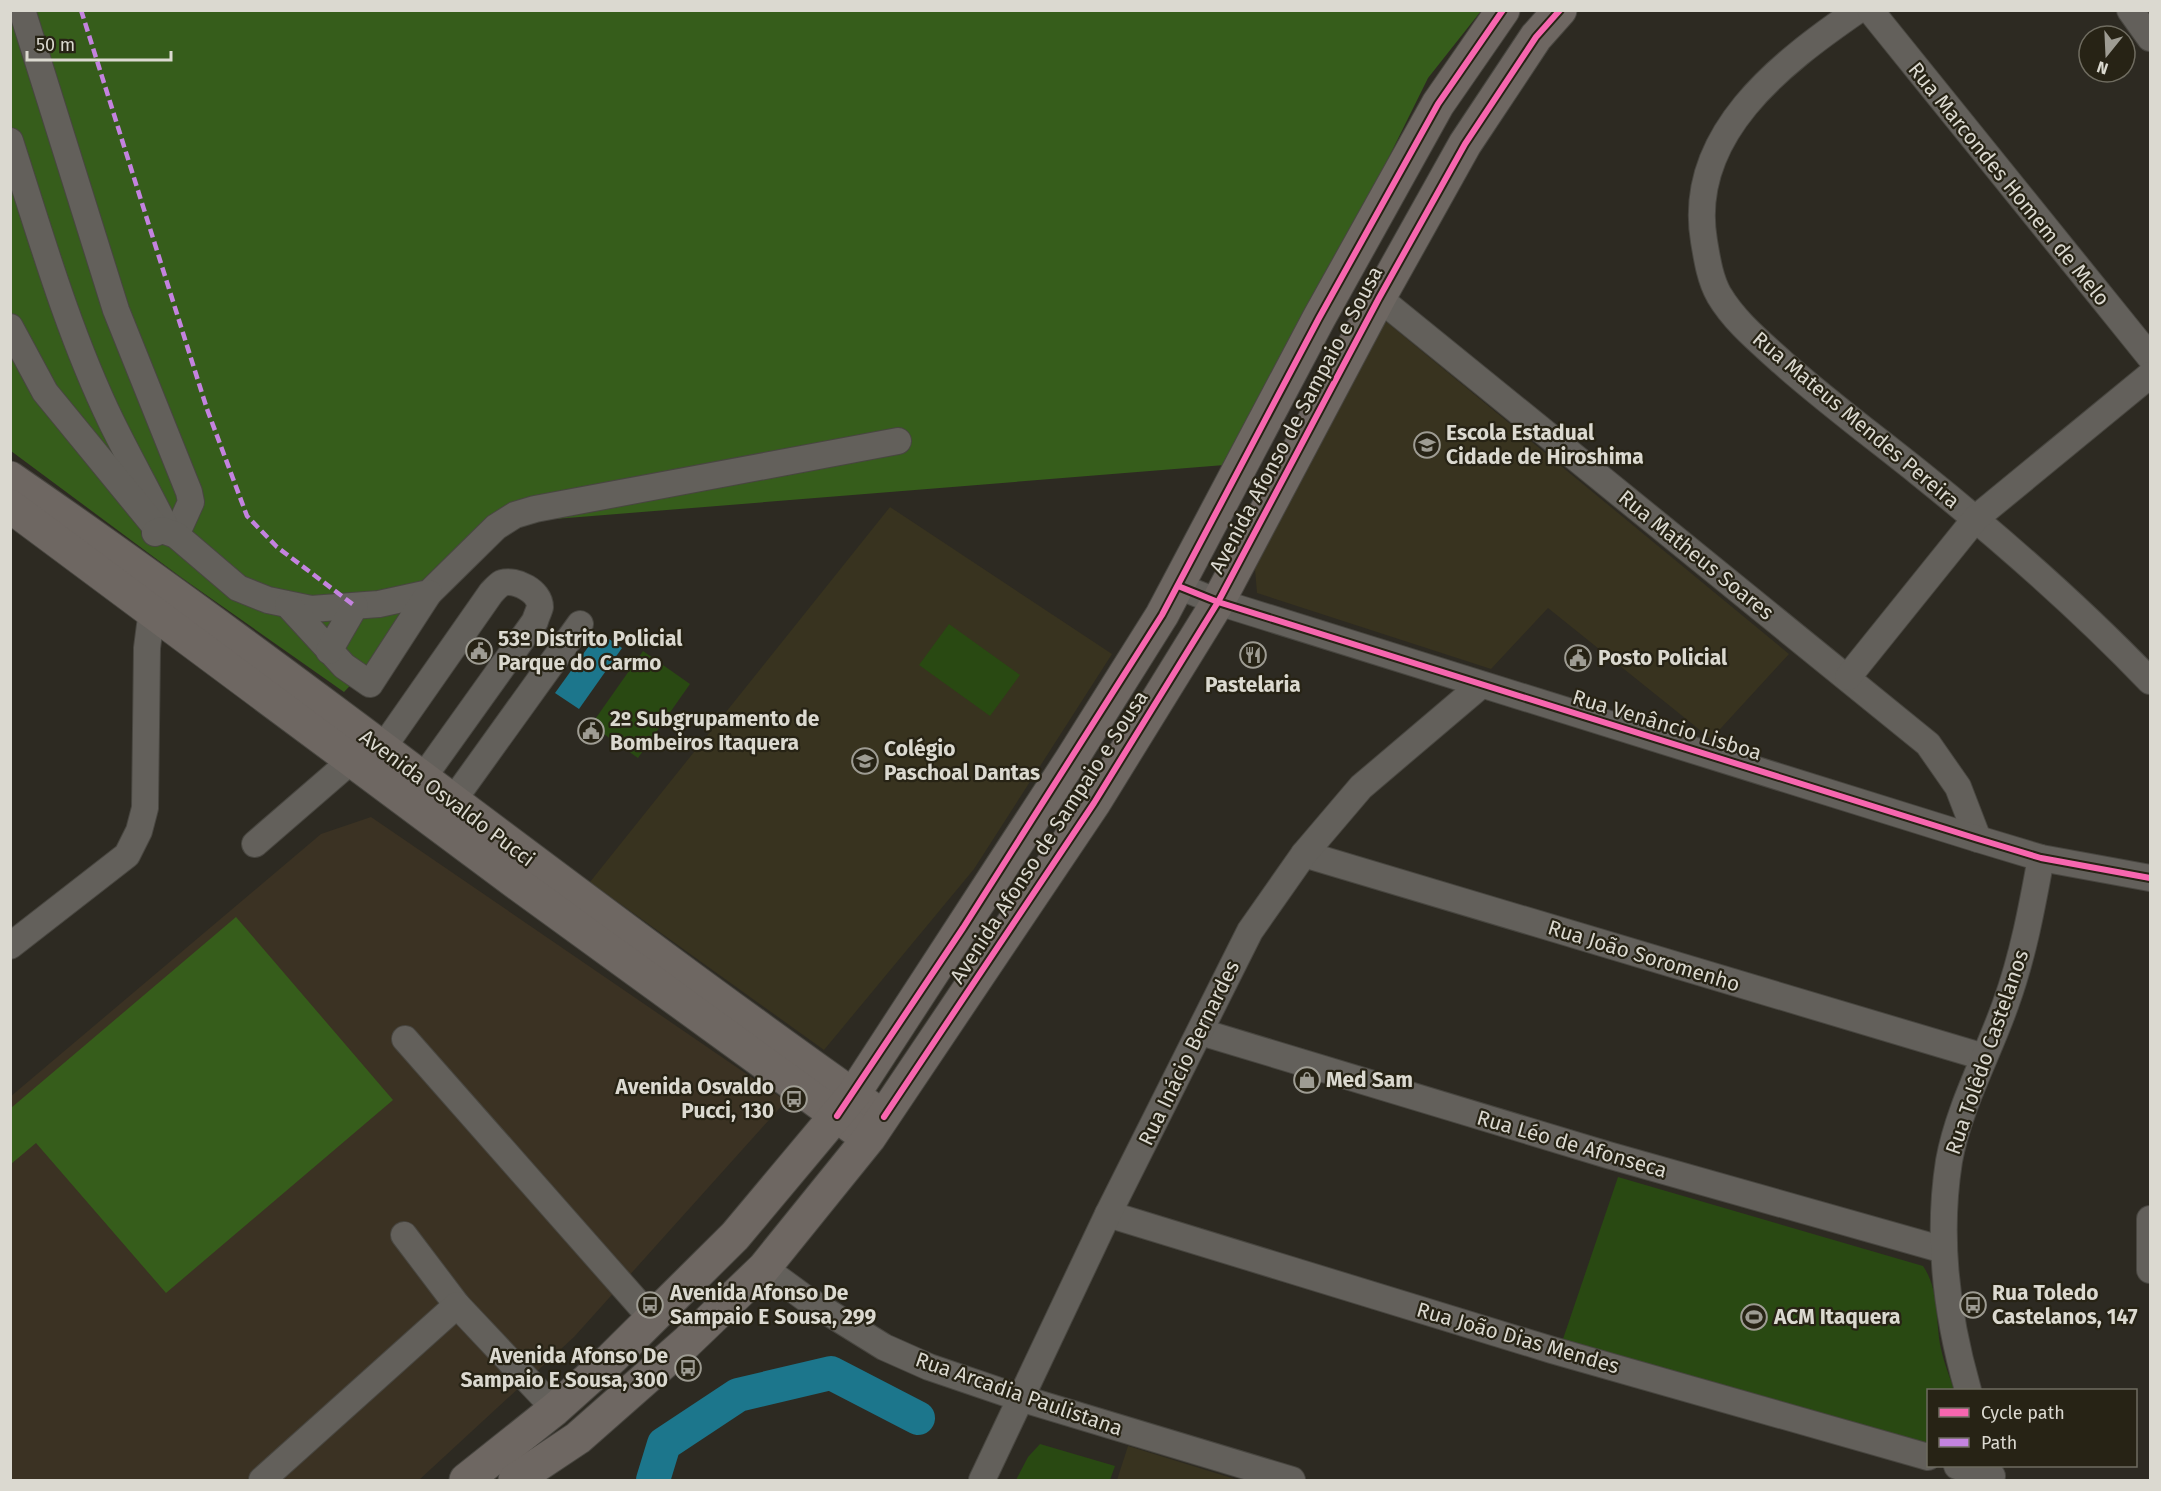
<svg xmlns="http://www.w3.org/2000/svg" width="2161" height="1491" viewBox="0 0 2161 1491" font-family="'Fira Sans',sans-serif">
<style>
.industrial{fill:#3b3223}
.built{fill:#38331f}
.green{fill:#294912}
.forest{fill:#365d1b}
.water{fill:#1c768c}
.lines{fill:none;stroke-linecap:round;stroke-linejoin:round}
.river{stroke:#1c768c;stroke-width:34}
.minor-casing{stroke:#484640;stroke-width:28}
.major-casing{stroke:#484640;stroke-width:35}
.minor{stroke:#63605b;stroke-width:26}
.major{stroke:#6e6762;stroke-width:33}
.quiet{stroke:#c483df;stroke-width:4.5;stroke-dasharray:9 4.5;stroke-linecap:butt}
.cycleway-casing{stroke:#272315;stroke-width:10}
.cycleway{stroke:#f766af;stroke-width:6}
.labels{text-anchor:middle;stroke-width:4.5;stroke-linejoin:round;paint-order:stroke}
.street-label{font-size:21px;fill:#dbd9d0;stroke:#272315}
.poi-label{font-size:21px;font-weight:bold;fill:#dbd9d0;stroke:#272315;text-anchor:start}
</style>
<rect width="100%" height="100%" fill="#2d2a22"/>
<path class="industrial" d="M371 817 786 1101 574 1337 419 1480H11L10 1097 321 834Z"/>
<g class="built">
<path d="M1384 320 1789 654 1711 739 1548 608 1491 669 1257 593 1255 569Z"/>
<path d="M890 507 1112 654 974 869 824 1050 590 882Z"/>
<path d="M1128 1446 1238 1480H1117Z"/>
</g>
<g class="green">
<path d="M949 624 1020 675 990 716 919 665Z"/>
<path d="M643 651 690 684 638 758 591 725Z"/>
<path d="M1618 1177 1923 1266C1940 1291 1935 1321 1941 1349 1944 1363 1950 1377 1954 1390H1928V1446L1563 1339Z"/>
<path d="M1040 1444 1115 1466 1110 1480H1016L1028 1457Z"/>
</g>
<g class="forest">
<path d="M11 11H1481L1428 78 1237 464 506 523 344 692 182 578 11 451Z"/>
<path d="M236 917 393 1100 166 1293 36 1143 11 1164V1108Z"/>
</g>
<path class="water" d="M599 632 622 648 579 709 555 693Z"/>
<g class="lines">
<path class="river" d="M653 1480 664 1444 738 1395 831 1373 918 1418"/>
<g class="minor-casing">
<g id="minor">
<path d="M22 10 116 310 189 492 191 502 176 535"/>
<path d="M1858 10C1781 63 1686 135 1704 241 1707 259 1710 279 1719 295 1735 322 1760 342 1783 363 1826 401 1873 436 1918 472 1999 537 2078 606 2150 681"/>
<path d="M1870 10 2150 357"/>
<path d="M2130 10 2150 38"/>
<path d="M10 141C40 234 68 332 111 421 129 458 149 493 167 530"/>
<path d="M1379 298 1928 744 1958 787 1978 839"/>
<path d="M10 327 45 392 154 525"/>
<path d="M155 533 162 530 176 535 238 588 268 600 311 609 379 604 429 593 496 527 515 515 535 509 898 441"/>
<path d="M1178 586 1218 602 1978 839 2041 858 2150 878"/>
<path d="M288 605 344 666 370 684 429 593"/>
<path d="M329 651 355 606"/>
<path d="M1848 677 1976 518 2150 375"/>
<path d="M382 749 491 593C495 589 498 585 502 583 516 579 540 591 540 607 539 611 536 617 535 621L422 779"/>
<path d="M452 802 580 624"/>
<path d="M255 844 352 760"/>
<path d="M1304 854 1984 1057"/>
<path d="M10 946 127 855 139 831 145 808 147 648 150 625 161 598"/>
<path d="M1201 1032 1608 1155 1944 1250"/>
<path d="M405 1039 652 1319"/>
<path d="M1108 1214 1552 1350 1928 1457"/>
<path d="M2150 1219V1270"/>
<path d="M404 1235 457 1305"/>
<path d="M764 1268 805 1298 884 1347 929 1367 1020 1398 1292 1480"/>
<path d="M1968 1390C1947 1317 1937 1237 1949 1161 1959 1106 1988 1055 2006 1003 2023 956 2032 907 2041 858"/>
<path d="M1957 1466 1992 1476"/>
<path d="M262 1480 457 1305 555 1409"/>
<path d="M982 1480 1108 1214 1250 931 1304 854 1361 787 1481 685"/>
</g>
</g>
<g class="major-casing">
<g id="major">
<path d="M10 478C302 679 580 903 871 1108"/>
<path d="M10 506 522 887 855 1129"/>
<path d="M466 1480 555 1409 612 1358 735 1236 853 1095 1071 760 1162 615 1319 318 1438 104 1503 10"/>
<path d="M515 1480 578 1438 687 1342 764 1268 869 1138 1094 803 1218 602 1379 298 1465 144 1536 37 1560 10"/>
</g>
</g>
<use href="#minor" class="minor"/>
<use href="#major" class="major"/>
<path class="quiet" d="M81 10 207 409 247 516 277 547 355 606"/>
<g class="cycleway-casing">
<g id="cycleway">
<path d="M1178 586 1218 602 1978 839 2041 858 2150 878"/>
<path d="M837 1116 963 928 1162 615 1319 318 1438 104 1503 10"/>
<path d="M884 1117 1094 803 1218 602 1379 298 1465 144 1536 37 1560 10"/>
</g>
</g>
<use href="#cycleway" class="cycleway"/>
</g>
<defs>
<g id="school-ring" transform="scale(1.35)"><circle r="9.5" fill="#272315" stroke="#9e9c93" stroke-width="1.5"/><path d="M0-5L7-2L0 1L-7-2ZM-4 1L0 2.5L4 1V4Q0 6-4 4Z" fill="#9e9c93"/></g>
<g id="civic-ring" transform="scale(1.35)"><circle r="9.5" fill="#272315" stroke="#9e9c93" stroke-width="1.5"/><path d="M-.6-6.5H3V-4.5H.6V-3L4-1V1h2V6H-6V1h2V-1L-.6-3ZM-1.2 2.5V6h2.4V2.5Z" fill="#9e9c93"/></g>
<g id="restaurant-ring" transform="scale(1.35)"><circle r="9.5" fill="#272315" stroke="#9e9c93" stroke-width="1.5"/><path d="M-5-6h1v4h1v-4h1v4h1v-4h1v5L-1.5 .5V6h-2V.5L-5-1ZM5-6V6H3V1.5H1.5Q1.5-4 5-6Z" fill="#9e9c93"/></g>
<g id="shop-ring" transform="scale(1.35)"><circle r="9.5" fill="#272315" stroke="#9e9c93" stroke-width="1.5"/><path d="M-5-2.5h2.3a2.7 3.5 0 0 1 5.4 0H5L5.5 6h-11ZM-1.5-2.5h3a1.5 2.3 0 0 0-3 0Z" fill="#9e9c93"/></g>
<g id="bus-ring" transform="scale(1.35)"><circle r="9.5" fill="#272315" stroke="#9e9c93" stroke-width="1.5"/><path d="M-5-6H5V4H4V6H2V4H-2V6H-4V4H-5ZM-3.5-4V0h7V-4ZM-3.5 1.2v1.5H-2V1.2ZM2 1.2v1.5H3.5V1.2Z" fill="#9e9c93"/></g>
<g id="stadium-ring" transform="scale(1.35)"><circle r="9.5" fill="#272315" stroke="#9e9c93" stroke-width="1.5"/><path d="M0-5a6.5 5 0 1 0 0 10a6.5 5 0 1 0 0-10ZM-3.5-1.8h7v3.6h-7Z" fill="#9e9c93"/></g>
</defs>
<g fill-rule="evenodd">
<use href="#school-ring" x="1427" y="445"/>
<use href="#civic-ring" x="479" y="651"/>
<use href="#restaurant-ring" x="1253" y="655"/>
<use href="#civic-ring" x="1578" y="658"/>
<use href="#civic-ring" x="591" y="731"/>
<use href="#school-ring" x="865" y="761"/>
<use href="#shop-ring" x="1307" y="1080"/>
<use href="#bus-ring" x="794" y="1099"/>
<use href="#bus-ring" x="650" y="1305"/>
<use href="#bus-ring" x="1973" y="1305"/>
<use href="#stadium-ring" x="1754" y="1317"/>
<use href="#bus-ring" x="688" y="1368"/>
</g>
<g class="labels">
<g class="street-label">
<text transform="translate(2009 184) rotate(51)" y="7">Rua Marcondes Homem de Melo</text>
<text transform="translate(1296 420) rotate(-62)" y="7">Avenida Afonso de Sampaio e Sousa</text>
<text transform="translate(1856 420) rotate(40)" y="7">Rua Mateus Mendes Pereira</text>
<text transform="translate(1696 555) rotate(39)" y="7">Rua Matheus Soares</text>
<text transform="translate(1667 725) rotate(17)" y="7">Rua Venâncio Lisboa</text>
<text transform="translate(447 798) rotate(37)" y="7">Avenida Osvaldo Pucci</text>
<text transform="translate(1049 837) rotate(-57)" y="7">Avenida Afonso de Sampaio e Sousa</text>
<text transform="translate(1644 956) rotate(17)" y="7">Rua João Soromenho</text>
<text transform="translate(1987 1052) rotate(-71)" y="7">Rua Tolêdo Castelanos</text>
<text transform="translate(1189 1053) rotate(-64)" y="7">Rua Inácio Bernardes</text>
<text transform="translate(1572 1144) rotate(16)" y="7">Rua Léo de Afonseca</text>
<text transform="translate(1518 1338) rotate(16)" y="7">Rua João Dias Mendes</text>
<text transform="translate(1019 1394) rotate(19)" y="7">Rua Arcadia Paulistana</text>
</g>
<g class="poi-label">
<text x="1446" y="440">Escola Estadual<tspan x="1446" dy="24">Cidade de Hiroshima</tspan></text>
<text x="498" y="646">53º Distrito Policial<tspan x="498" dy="24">Parque do Carmo</tspan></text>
<text x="1598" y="665">Posto Policial</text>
<text x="1253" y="692" text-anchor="middle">Pastelaria</text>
<text x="610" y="726">2º Subgrupamento de<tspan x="610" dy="24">Bombeiros Itaquera</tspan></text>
<text x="884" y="756">Colégio<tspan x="884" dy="24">Paschoal Dantas</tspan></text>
<text x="1326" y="1087">Med Sam</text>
<text x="774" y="1094" text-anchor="end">Avenida Osvaldo<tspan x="774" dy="24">Pucci, 130</tspan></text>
<text x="670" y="1300">Avenida Afonso De<tspan x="670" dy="24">Sampaio E Sousa, 299</tspan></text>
<text x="1992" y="1300">Rua Toledo<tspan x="1992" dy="24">Castelanos, 147</tspan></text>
<text x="1774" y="1324">ACM Itaquera</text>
<text x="668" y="1363" text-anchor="end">Avenida Afonso De<tspan x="668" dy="24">Sampaio E Sousa, 300</tspan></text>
</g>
</g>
<rect width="2161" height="1491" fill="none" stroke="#dbd9d0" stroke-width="24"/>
<rect x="1927" y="1389" width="210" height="78" fill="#272315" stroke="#6f6c60" stroke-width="1.5"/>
<rect x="1939" y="1408" width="30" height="9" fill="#f766af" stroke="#6f6c60" stroke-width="1.5"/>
<text x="1981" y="1419" font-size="18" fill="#dbd9d0">Cycle path</text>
<rect x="1939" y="1438" width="30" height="9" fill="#c483df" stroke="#6f6c60" stroke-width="1.5"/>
<text x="1981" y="1449" font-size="18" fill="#dbd9d0">Path</text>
<g transform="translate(2107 54) rotate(198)"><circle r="28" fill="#272315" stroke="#6f6c60" stroke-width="1.5"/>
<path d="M0-4.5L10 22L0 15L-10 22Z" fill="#9e9c93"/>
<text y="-9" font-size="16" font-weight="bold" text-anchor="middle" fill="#dbd9d0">N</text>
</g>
<path d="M27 51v9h144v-9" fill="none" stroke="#dbd9d0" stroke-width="3"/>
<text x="36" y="51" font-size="18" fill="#dbd9d0" stroke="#272315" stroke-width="4.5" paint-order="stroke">50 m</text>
</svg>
